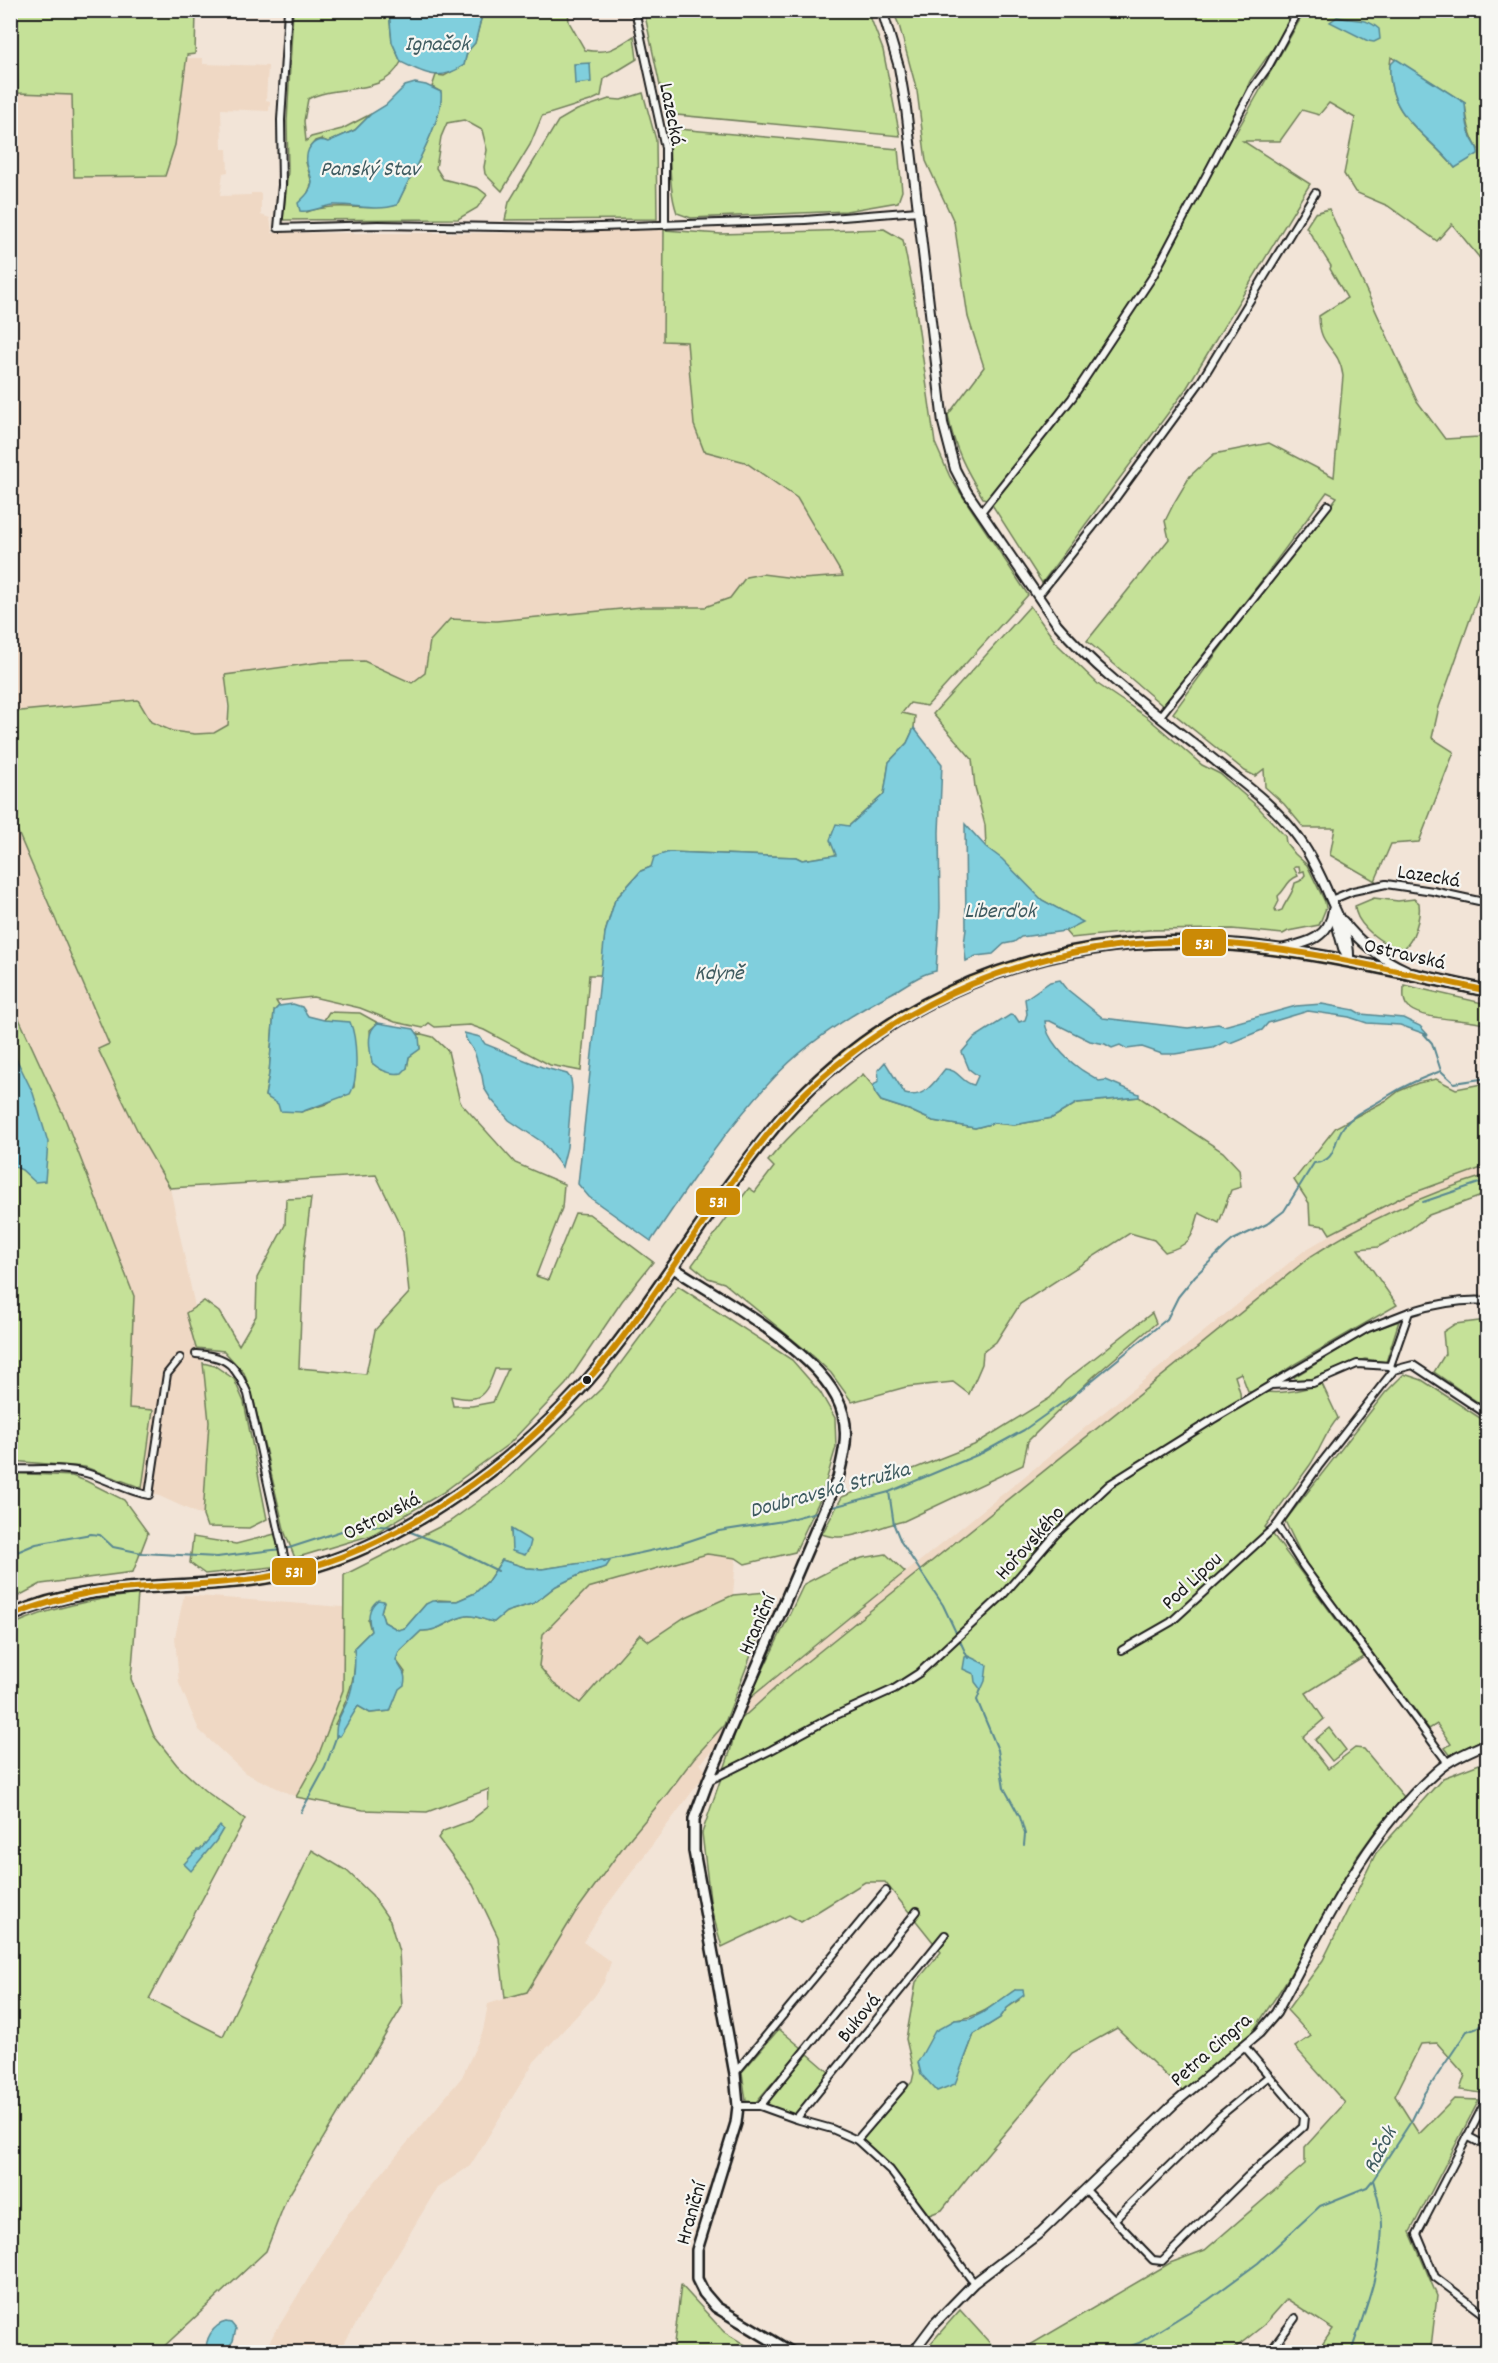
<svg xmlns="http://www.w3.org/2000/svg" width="1498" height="2363" viewBox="0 0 1498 2363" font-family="Dekko,sans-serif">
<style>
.built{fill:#efd8c4}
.green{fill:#c5e198;stroke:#707e5a;stroke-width:1.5;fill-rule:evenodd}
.water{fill:#80cfdd;stroke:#588790;stroke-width:1.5}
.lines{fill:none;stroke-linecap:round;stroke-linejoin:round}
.stream{stroke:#588790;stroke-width:2}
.minor-casing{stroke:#1c1c1c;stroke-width:10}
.tertiary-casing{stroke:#1c1c1c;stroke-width:12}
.secondary-casing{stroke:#1c1c1c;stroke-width:14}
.primary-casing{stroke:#1c1c1c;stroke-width:15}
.minor{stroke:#f6f6f2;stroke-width:6}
.tertiary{stroke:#f6f6f2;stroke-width:8}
.secondary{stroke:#f6f6f2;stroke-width:9}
.primary{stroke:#fcde96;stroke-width:10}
.bus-1-casing{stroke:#f6f6f2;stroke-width:10}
.bus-1{stroke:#cb8a06;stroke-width:6}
.bus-dot{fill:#1c1c1c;stroke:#f6f6f2;stroke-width:2}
.labels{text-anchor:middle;stroke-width:4.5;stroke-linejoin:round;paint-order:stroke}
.street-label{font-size:21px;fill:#1c1c1c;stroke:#f6f6f2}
.water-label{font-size:22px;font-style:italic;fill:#3f5b60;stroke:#f6f6f2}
.line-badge{stroke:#f6f6f2;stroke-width:2}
.badge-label{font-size:16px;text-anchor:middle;font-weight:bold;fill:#fff}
</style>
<rect width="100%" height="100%" fill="#f2e4d7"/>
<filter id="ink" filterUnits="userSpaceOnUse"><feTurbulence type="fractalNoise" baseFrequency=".0167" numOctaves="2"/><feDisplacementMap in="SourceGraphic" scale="12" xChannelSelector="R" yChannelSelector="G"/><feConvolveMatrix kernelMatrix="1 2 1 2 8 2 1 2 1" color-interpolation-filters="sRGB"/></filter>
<g filter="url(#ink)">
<g class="built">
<path d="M11 11H16L18 93 72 95 74 176 183 90 187 58H203V64L268 66 266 100 270 101 269 111 221 109 222 149H227L228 172 223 173 220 196 251 195V193H261V215L270 218 272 233H509L664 230 663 340 687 342 694 425 704 451 745 462 797 498 843 576 802 579 762 574 730 598 706 607H642L496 621 450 619 430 641 425 673 412 683 364 661 322 662 226 675 228 725 214 733 195 734 172 731 151 722 137 700 11 712Z"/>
<path d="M10 816 109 1044 98 1049 141 1138 170 1188 195 1307 186 1313 203 1363 209 1422 203 1516 142 1488 153 1411 129 1408 134 1296 66 1121 11 999Z"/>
<path d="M1487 1166V1175L1431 1194 1334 1241 1310 1257 755 1705 700 1764 707 1772 605 1908 583 1942 611 1962 604 1982 594 1997 534 2062 470 2166 437 2188 339 2352H263L347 2215 462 2077 483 2031 488 2004 527 1992 575 1913 626 1843 667 1794 694 1758 749 1699 1305 1250 1365 1215 1402 1197Z"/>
<path d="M707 1554 736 1558 733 1595 685 1617 649 1641 639 1634 580 1703 553 1683 539 1666 543 1634 588 1588Z"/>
<path d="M184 1595 343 1607V1690L317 1759 296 1797 245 1773 199 1730 179 1683 175 1637Z"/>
</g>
<g class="green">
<path d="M16 11H196L195 54 187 55 175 145 165 176 74 177 72 95 18 93Z"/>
<path d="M293 11H389L392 42 401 62C383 98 338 83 308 99L304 121 306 141 311 137 342 129 371 114 355 130 328 142 321 139 315 141 310 147 306 162 312 183 307 195V212C337 201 367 212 397 205 410 174 442 124 441 92L432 87 436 75 444 76 464 65 467 52 475 43 483 11H568L569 22 585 50C609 54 614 49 634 36L637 59 604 79 601 96 590 101 542 116 530 145 502 191 485 174 484 167 487 150 482 130 464 120 447 123 441 137 436 168 443 179 478 188 487 195 477 208 458 219 283 220 288 171 287 122Z"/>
<path d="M644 11H868L883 50 900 136 666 114Z"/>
<path d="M893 11H1297L1284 33 1250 81 1228 133 1234 136 1305 11H1487V267L1452 224 1437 241 1388 206 1355 192 1344 174 1355 118 1329 103 1319 115 1302 110 1280 141H1243L1310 184 1186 389 1042 583 989 500 983 498C966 470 954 448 948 415L984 367 968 317 954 222 926 161 917 91 899 25ZM1391 57 1465 103C1467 121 1469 134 1478 149L1455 168C1425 131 1382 114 1391 57Z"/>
<path d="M643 93 656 140 657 219 505 220 509 202 558 121 577 110 609 99 621 100Z"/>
<path d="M668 128 898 149 902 191 898 202 846 211 691 218 677 213C668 188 671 156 668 128Z"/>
<path d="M1329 209 1417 401 1445 439 1479 437 1487 413V571L1439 707 1432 738 1454 752 1419 842 1391 844 1375 881 1330 855 1335 828H1304L1284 804 1265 787 1264 769 1255 776 1245 771 1173 713 1278 569 1295 553 1337 497 1327 492 1259 584 1163 706 1087 641 1169 539 1165 521 1174 503 1190 476 1214 454 1269 443 1334 477 1343 376C1339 345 1319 350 1319 316L1347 298 1330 269 1331 266 1306 227 1315 213Z"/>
<path d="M884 229 903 240 913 290 935 443 950 477 1028 595 927 706 910 703 902 713 915 716 914 728 907 743 889 762 884 794 849 826 836 855 802 860 796 857 669 852 651 867 641 871 615 900 605 933 602 975H589L581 1071 550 1065 484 1030 470 1025 435 1027 429 1023 423 1028 395 1022 360 1008 313 997 276 1001 279 1006 274 1011 269 1074 265 1096 301 1112 326 1104 354 1087 355 1054 324 1020 329 1012 360 1013 378 1023 370 1030 372 1063 382 1070 407 1068 409 1057 420 1049 418 1033 433 1037 448 1051 460 1102 515 1163 564 1184 562 1208 536 1276 548 1280 575 1213 589 1214 653 1262 622 1301 566 1384 510 1443 442 1493 372 1535 295 1558 285 1533 254 1401 244 1373 224 1351 196 1348 186 1313 204 1301 219 1312 239 1345 256 1316 257 1278 285 1225 286 1199 311 1198 303 1263 299 1368 366 1374 375 1330 409 1293 403 1231 376 1175 170 1188 141 1138 98 1049 109 1044 11 816 10 712 138 700 151 722 172 731 195 734 214 733 228 725 229 707 225 675 322 662 364 661 412 683 425 673 430 641 450 619 496 621 642 607H705L730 598 746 577 762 574 802 579 843 576 797 498 745 462 704 451 694 425 687 342 663 341 664 230 721 234ZM495 1369H508L493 1402 472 1406H453L451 1396C480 1403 485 1397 495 1369Z"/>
<path d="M1030 606 1057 644 1099 685 1148 718 1202 765 1220 774 1257 806 1285 836 1286 843 1295 854 1307 865 1325 902 1326 908 1319 925 1288 931 1283 934 1232 929 1149 930 1071 938 1065 931 1082 922 1042 900 986 847 985 825 975 787 972 759 933 714ZM1295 866H1299L1300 872 1304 871 1305 875 1300 881 1295 883C1293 894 1286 900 1282 910L1276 912 1275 909 1279 901 1278 896C1287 888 1287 880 1298 876L1294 868Z"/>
<path d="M1374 898 1398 901 1414 899 1419 903C1421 917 1414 941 1403 949 1399 948 1394 947 1389 945 1376 939 1355 922 1355 906Z"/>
<path d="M1404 985 1487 1004V1025C1467 1018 1425 1021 1409 1008 1402 1002 1404 993 1404 985Z"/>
<path d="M10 999 66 1121 134 1296 129 1408 153 1410 142 1488 85 1467 11 1461Z"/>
<path d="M863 1074 873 1086 875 1093 881 1101 909 1110 933 1121 975 1128 994 1123 1014 1125 1052 1118 1077 1103 1139 1097 1223 1152 1239 1169 1241 1187 1231 1190 1219 1223 1199 1213C1192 1238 1191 1245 1165 1252L1154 1240 1130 1233 1020 1304 996 1342 983 1352 982 1364 969 1394 953 1382 906 1387 852 1402 831 1373 813 1356 724 1283 708 1278 692 1265 749 1188 755 1192 774 1167 768 1161C796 1126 829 1101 863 1074Z"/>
<path d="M1436 1079 1456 1089 1487 1083V1166L1402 1197 1330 1234 1325 1226 1310 1224 1309 1203 1294 1180 1336 1127 1387 1100 1399 1091 1418 1083Z"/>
<path d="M1487 1175V1194L1429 1215 1407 1231 1378 1247 1358 1249 1397 1305 1295 1364 1256 1390C1277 1396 1301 1390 1322 1384L1338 1418C1325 1432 1321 1449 1310 1465L1265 1527 1271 1532 1364 1657 1306 1693 1324 1719 1303 1737 1328 1769 1355 1748 1364 1749 1404 1797 1381 1823 1356 1858 1287 1980 1252 2033 1182 2091 1117 2028 1072 2053 968 2177 942 2210 929 2215 892 2167 862 2140 912 2082 914 2073 906 2039 916 1982 941 1952 885 1882H865L801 1922 789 1915 722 1947 711 1908 702 1833 730 1752 737 1723 784 1680 1310 1257C1365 1221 1425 1194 1487 1175ZM1241 1373 1248 1391 1258 1397 1241 1407 1240 1392 1235 1376ZM1015 1990 1019 2000 1007 2008 1000 2018 974 2034 963 2063 955 2020C980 2017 995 2005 1015 1990Z"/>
<path d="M678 1286 792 1360 820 1392 835 1418 836 1447 822 1495 795 1552 745 1564 736 1558 707 1554 588 1588 543 1634 539 1666 553 1683 580 1703 640 1634 649 1641 685 1617 733 1595 767 1592 772 1601 724 1725 694 1758 667 1794 626 1843 575 1913 527 1992 505 1998 498 1937 473 1885 438 1838 443 1831 470 1821 488 1807 489 1789 427 1812 363 1810 296 1797 317 1759 343 1690 344 1575 449 1522 502 1484 603 1387ZM511 1530 530 1541 513 1551ZM502 1560 527 1568 542 1569 577 1564 606 1567 581 1574 556 1586 534 1603 506 1612 494 1622C485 1621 474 1614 466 1616 449 1619 439 1632 421 1631L399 1652 396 1660 405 1672 390 1711 370 1713 358 1706 345 1725 335 1724C347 1701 358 1675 354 1648L371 1631 368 1620 384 1601 381 1612 384 1622 398 1630 405 1628 426 1604 439 1600 457 1601 475 1593 488 1581Z"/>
<path d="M1152 1313 1156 1323 1093 1377 1028 1441 1023 1465 904 1521C879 1526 846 1544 822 1534L842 1497 974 1445 1050 1398 1065 1381Z"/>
<path d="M1487 1320H1488L1487 1405 1479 1403 1434 1372 1445 1354 1443 1332 1455 1324Z"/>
<path d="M1399 1321 1386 1362 1365 1359 1354 1362 1311 1379 1295 1380 1294 1377 1368 1332Z"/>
<path d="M203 1363 215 1366 234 1379 244 1402 267 1519 249 1528 207 1527 203 1516 209 1422Z"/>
<path d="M1404 1374 1422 1380 1480 1418 1487 1420V1737L1451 1756 1445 1748 1451 1744 1437 1724 1429 1729 1306 1564 1285 1521 1385 1393Z"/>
<path d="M10 1473 72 1476 86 1481 124 1500 148 1533 133 1572 41 1584 11 1600Z"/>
<path d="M275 1534 282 1566 205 1574 190 1563 193 1537 236 1544Z"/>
<path d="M886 1554 905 1572 749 1699 804 1584 835 1568 862 1558Z"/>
<path d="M138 1594 131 1679 154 1736 177 1765 204 1790 245 1819 149 1999 223 2036 312 1850 347 1871 372 1895 390 1921 399 1952 402 2007 286 2200 266 2251 158 2352H11L10 1626C54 1606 91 1600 138 1594Z"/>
<path d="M1329 1728 1346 1750 1332 1761 1315 1740Z"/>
<path d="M1487 1761V2081L1481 2093 1460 2090 1465 2075 1437 2043 1421 2044 1395 2096 1419 2134 1454 2099 1479 2100 1410 2232 1437 2296 1431 2347 1427 2352H1317L1333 2329 1287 2299 1264 2325 1230 2352H1018L1170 2263 1205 2250 1305 2164V2147L1345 2103 1295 2047 1311 2036 1287 2010 1323 1960 1376 1853 1443 1778Z"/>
<path d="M779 2029 802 2048 756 2102 746 2101 742 2072Z"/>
<path d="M808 2054 830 2073 795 2115 765 2104Z"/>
<path d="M681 2285 724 2332 757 2352H673Z"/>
<path d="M960 2310 998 2352H923Z"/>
</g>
<g class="water">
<path d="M389 11V10L483 11 475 43 467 52 464 65C440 82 425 74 401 62L392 42Z"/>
<path d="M1337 17C1354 21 1366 17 1379 29L1380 39 1374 42 1368 41 1330 22Z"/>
<path d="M1396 59 1465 103C1466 115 1466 126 1471 137 1474 144 1479 147 1478 154L1455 168C1428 133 1387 118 1390 65Z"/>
<path d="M590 63 591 82 575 84 574 64Z"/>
<path d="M415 83 426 85 441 92C445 118 408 179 397 205 376 212 354 204 333 205 322 206 311 213 300 211L298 203C303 198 311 192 312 183 312 177 308 170 307 164 305 150 313 136 328 142L355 130 371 114 386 105 405 86Z"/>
<path d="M914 728 942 764 939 832 940 908 936 971C920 974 906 985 892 993 848 1016 804 1044 771 1081 725 1130 688 1186 651 1241L589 1197 578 1184 605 933 615 900 641 871 651 867 654 857 669 852 796 857 802 860 836 855 830 840 836 824 849 826 884 794 889 762 907 743Z"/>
<path d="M965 824 986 847 1002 859 1042 900 1083 922 1065 931 1021 937 1014 942 1004 944 993 954 976 956 966 961 964 944 966 929Z"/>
<path d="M1060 980 1068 990 1103 1018 1188 1028 1218 1024 1224 1026 1296 1006 1322 1004 1354 1010 1361 1014 1403 1018 1420 1026 1428 1035 1400 1025 1367 1023 1349 1017 1308 1011 1268 1023 1262 1030 1230 1043 1226 1041 1213 1048 1175 1054H1162L1142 1047 1127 1049 1120 1045 1112 1048 1105 1044 1090 1041 1050 1021H1045C1046 1039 1065 1058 1079 1068 1085 1073 1092 1075 1099 1081L1106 1080 1139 1094V1097L1077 1103 1052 1118 1014 1125 994 1123 975 1128 933 1121 909 1110 881 1101 875 1093 873 1086 879 1080 878 1070 885 1062 905 1094C925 1099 934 1082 945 1069 959 1069 962 1084 974 1085L978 1076 969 1069 962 1052 974 1038 1010 1015 1015 1016 1019 1022 1025 1020 1027 1014 1025 999 1050 982Z"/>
<path d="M293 1004 302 1007 308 1016 324 1020 350 1022C357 1037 359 1080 350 1094L301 1112 280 1111 278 1104 265 1096 269 1074 274 1011 279 1006Z"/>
<path d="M378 1023 414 1029 419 1036 420 1049 409 1057 407 1068 402 1073C391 1075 380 1070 372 1063 370 1049 365 1032 378 1023Z"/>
<path d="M464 1033 480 1037 485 1044 542 1067 567 1074 571 1079 572 1088 567 1147 562 1167 542 1142 509 1120 491 1099 484 1088 482 1076 474 1051 467 1041Z"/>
<path d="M11 1048 33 1093 48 1142 45 1181 35 1182 22 1170 11 1165Z"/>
<path d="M511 1529 531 1541 529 1549 525 1555 512 1551Z"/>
<path d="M502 1560 527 1568 542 1569 602 1560 610 1561 606 1567 581 1574 556 1586 534 1603 506 1612 494 1622C485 1621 474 1614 466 1616 449 1619 439 1632 421 1631L399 1652 396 1660C401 1670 407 1673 404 1685L399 1689 390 1711 370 1713 358 1706 340 1736H336C335 1721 342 1713 348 1700 354 1685 356 1663 354 1648L371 1631C368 1618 367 1609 378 1600L384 1601 381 1612 384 1622 398 1630 405 1628 426 1604 432 1601H457L475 1593 488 1581Z"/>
<path d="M968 1656 987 1665 985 1681 981 1690 975 1682 974 1674 963 1669 965 1657Z"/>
<path d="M220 1826 223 1829 216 1841 191 1871 184 1864 197 1850H200Z"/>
<path d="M1015 1990H1023L1024 1995 1007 2008 1000 2018 974 2034 955 2084 937 2091 921 2074 918 2062 935 2031 955 2020 970 2019 982 2013Z"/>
<path d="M226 2322 231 2323 236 2329 233 2341 225 2352H207C204 2340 213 2325 226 2322Z"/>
</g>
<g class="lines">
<g class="stream">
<path d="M1424 1034 1432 1043 1441 1071 1454 1083 1488 1078"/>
<path d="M1423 1202 1488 1180"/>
<path d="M889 1492 894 1525 901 1542 943 1605 968 1658"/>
<path d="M829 1508 889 1492 982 1453 1024 1430 1079 1391 1167 1319 1178 1297 1195 1276 1226 1246 1233 1240 1267 1224 1284 1211 1314 1163C1338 1162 1332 1141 1344 1126 1357 1111 1370 1108 1386 1097 1405 1085 1420 1079 1441 1071"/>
<path d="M408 1531 452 1548 498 1571"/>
<path d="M10 1555 36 1544 91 1534 100 1535 113 1547 142 1553 217 1557 289 1548 360 1525 397 1527"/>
<path d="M604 1561 677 1545 719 1531 783 1521 820 1511"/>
<path d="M981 1689 977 1700 998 1750 1004 1788 1020 1817 1025 1834 1024 1845"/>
<path d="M301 1812 325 1768 337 1735"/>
<path d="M1114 2352 1139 2343 1208 2300 1258 2263 1320 2206 1367 2187 1372 2181"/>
<path d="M1351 2352C1365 2311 1381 2270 1382 2226 1382 2211 1377 2195 1373 2180L1412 2120 1424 2095 1467 2031 1488 2023"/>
</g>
<g class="minor-casing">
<g id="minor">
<path d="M288 10 281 120 282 185 278 228 378 225 570 228 805 220 918 211"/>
<path d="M635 10 665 148V225"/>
<path d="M981 512 1072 398 1153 276 1252 89 1268 67 1299 10"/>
<path d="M1038 596 1112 503 1201 381 1315 193"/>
<path d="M1160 716 1328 505"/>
<path d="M1331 900 1353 891 1386 884 1433 891 1488 903"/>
<path d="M196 1354C229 1356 235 1366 248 1394L288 1574"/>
<path d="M1392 1368 1390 1366 1409 1312C1435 1304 1460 1299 1488 1301"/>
<path d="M1272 1384 1368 1328 1409 1312"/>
<path d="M10 1469C35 1470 62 1467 86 1473 108 1479 128 1492 149 1495L167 1374 180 1358"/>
<path d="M1122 1650 1171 1622 1277 1525"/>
<path d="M1448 1763 1303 1566 1277 1525 1318 1467 1394 1370 1413 1365 1488 1415"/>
<path d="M708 1781 771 1750 832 1717 894 1689 919 1673 1003 1595 1056 1534 1110 1484 1212 1420 1271 1385 1313 1383 1357 1364 1390 1366"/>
<path d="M735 2073 886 1891"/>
<path d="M1488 2097 1417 2234 1435 2277 1488 2317"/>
<path d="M738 2106H760L796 2119 832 2129 857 2140 890 2170 974 2283"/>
<path d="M760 2106 917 1911"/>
<path d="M796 2119 945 1935"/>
<path d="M1467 2136 1488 2147"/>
<path d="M857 2140 904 2085"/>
<path d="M1086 2190 1153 2260 1162 2261 1247 2177 1303 2127 1304 2117 1244 2046"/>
<path d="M1115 2219 1220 2116 1269 2076"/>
<path d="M1270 2352 1295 2318"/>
</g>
</g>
<g class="tertiary-casing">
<g id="tertiary">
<path d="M882 10 899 67 906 108 943 423 955 469 967 492 1057 624C1104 679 1167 721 1223 767 1248 787 1274 806 1294 832 1310 852 1321 876 1331 900 1340 920 1350 937 1349 960"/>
<path d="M1334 915 1343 948 1348 957"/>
<path d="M1343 921C1361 944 1380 958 1406 970"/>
<path d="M1281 949C1306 943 1329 939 1333 910"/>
<path d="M913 2352 934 2324 974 2283 1041 2232 1175 2103 1259 2033 1276 2013C1322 1929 1363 1837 1436 1772 1450 1759 1470 1751 1488 1743"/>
</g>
</g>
<g class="secondary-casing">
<path id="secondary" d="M672 1267C721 1299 829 1356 843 1414 849 1436 843 1457 838 1478L708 1781 694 1819V1851L735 2074 738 2106 736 2123 697 2250V2279L704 2293 716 2307 791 2352"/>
</g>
<g class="primary-casing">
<path id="primary" d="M10 1616C84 1582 162 1589 241 1581 322 1573 391 1540 457 1495 517 1455 571 1404 615 1347 656 1294 692 1237 731 1183 751 1156 772 1127 796 1102 896 998 1035 941 1179 942 1284 943 1386 969 1488 991"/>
</g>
<use href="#minor" class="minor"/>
<use href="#tertiary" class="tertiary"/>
<use href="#secondary" class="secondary"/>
<use href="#primary" class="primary"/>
<g class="bus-1-casing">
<path id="bus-1" d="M10 1616C38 1605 65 1597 94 1592 151 1584 210 1587 267 1577 336 1566 400 1534 457 1495 510 1459 558 1416 599 1367 647 1309 687 1244 731 1183 751 1155 772 1127 796 1102 898 1000 1034 943 1179 942 1283 942 1386 969 1488 991"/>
</g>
<use href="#bus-1" class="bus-1"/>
</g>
</g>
<circle class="bus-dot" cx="587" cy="1380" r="5"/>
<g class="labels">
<g class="street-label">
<text transform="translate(673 114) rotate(79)" y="7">Lazecká</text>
<text transform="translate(1429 875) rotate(9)" y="7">Lazecká</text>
<text transform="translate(1405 953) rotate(13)" y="7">Ostravská</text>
<text transform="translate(381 1515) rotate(-27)" y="7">Ostravská</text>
<text transform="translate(1029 1542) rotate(-48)" y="7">Hořovského</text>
<text transform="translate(1191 1580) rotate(-43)" y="7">Pod Lipou</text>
<text transform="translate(756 1624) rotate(-66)" y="7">Hraniční</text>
<text transform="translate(858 2017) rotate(-51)" y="7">Buková</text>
<text transform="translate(1210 2049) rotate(-41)" y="7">Petra Cingra</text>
<text transform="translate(690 2213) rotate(-74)" y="7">Hraniční</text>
</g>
<g class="water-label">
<text x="437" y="50">Ignačok</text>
<text x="370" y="175">Panský Stav</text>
<text x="1000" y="917">Liberďok</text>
<text x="719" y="979">Kdyně</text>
<text transform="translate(829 1488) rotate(-15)" y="8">Doubravská Stružka</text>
<text transform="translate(1378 2149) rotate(-62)" y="8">Račok</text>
</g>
</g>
<g class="line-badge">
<rect x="1181" y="928" width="46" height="29" rx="6" fill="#cb8a06"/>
<rect x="695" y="1187" width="46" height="29" rx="6" fill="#cb8a06"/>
<rect x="271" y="1557" width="46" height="29" rx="6" fill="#cb8a06"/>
</g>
<g class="badge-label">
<text x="1204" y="949">531</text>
<text x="718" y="1207">531</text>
<text x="294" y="1577">531</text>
</g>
<rect width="1498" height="2363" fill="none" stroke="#f6f6f2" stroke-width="36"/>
<rect x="18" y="18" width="1462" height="2327" fill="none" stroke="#1c1c1c" stroke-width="2" filter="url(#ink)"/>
</svg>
